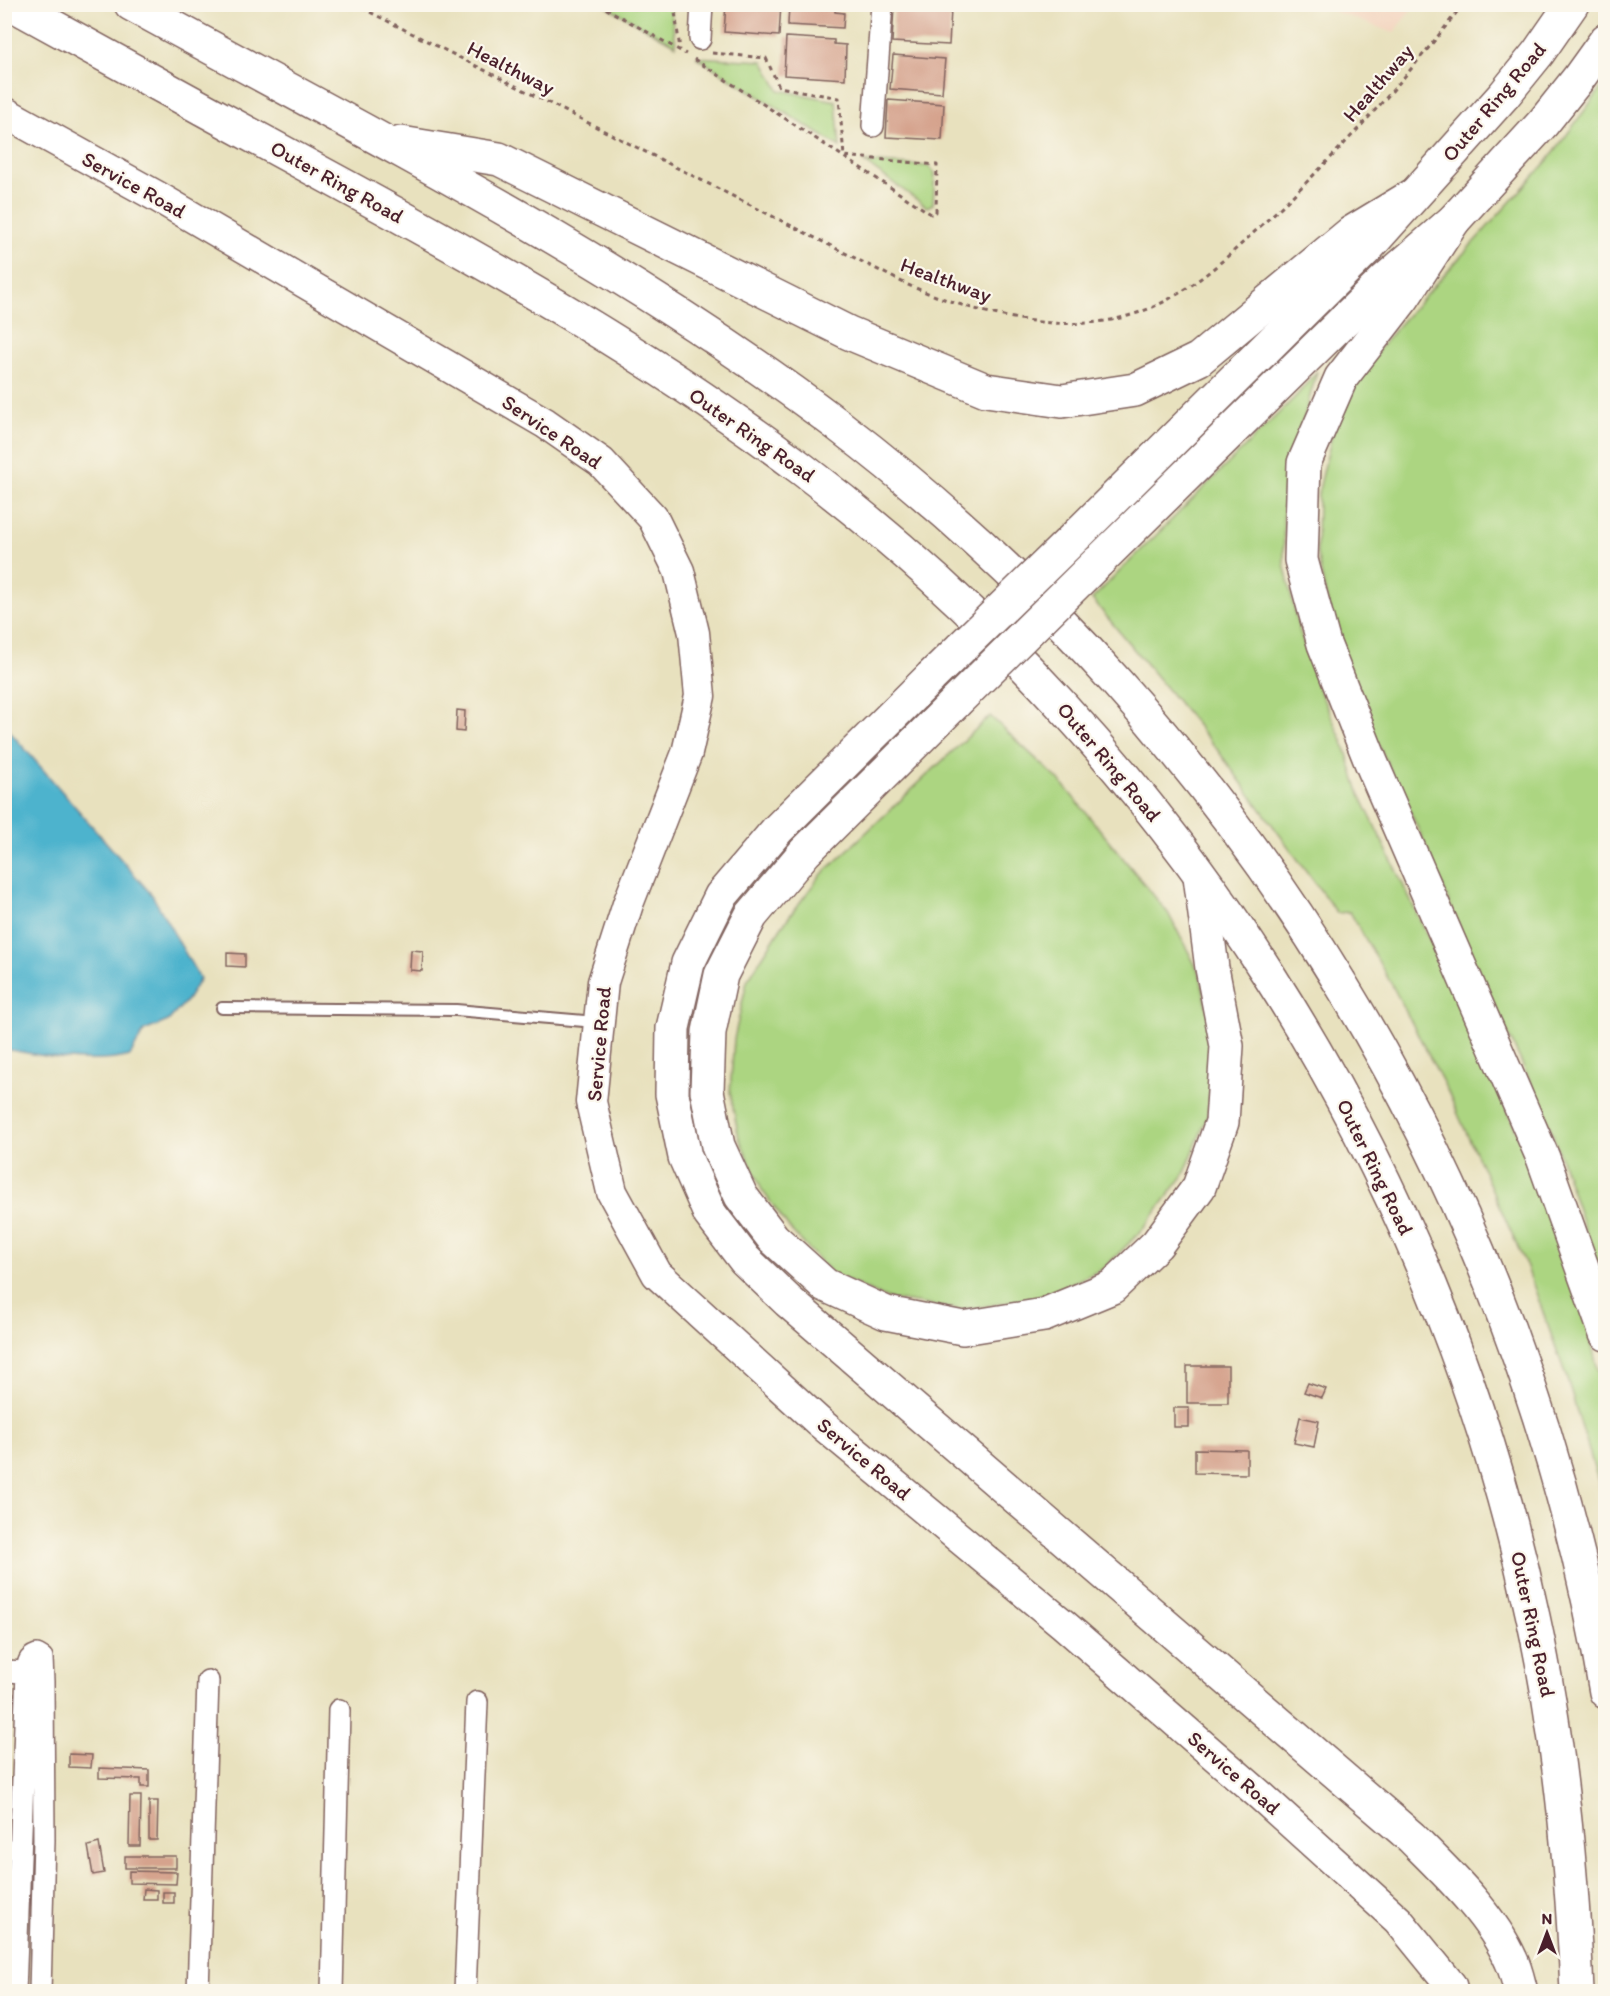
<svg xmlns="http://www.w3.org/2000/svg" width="1610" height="1996" viewBox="0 0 1610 1996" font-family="Itim,sans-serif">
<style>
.built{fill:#f3d4be}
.green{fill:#acd581;stroke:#7b7a56;stroke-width:1.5}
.water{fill:#4eb3cd;stroke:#4c697c;stroke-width:1.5}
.building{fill:#d5a38d}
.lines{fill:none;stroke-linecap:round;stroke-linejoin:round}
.lane-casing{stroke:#81635e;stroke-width:14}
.street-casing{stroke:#81635e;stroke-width:24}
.secondary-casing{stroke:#81635e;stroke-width:33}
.highway-casing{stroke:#81635e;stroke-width:36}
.path{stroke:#81635e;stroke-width:3;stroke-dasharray:4.5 4.5;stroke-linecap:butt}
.lane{stroke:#fff;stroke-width:10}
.street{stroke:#fff;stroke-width:21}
.secondary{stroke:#fff;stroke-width:30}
.highway{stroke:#fff;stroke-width:33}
.highway-bridge-casing{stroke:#81635e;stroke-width:36;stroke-linecap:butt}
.highway-bridge{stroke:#fff;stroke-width:33}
.labels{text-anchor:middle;stroke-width:4.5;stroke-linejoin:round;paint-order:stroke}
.street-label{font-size:21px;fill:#4a1f2b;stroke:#fbf7ec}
</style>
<rect width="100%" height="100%" fill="#fbf7ec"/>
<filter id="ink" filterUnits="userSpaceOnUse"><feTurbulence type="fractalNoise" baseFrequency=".0167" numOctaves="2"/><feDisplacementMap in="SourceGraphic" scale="12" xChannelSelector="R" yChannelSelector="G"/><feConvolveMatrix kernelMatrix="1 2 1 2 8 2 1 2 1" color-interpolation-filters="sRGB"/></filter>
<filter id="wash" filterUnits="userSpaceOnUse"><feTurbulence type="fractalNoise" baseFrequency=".008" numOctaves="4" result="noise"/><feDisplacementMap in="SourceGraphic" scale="24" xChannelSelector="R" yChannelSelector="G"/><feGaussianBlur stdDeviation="1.35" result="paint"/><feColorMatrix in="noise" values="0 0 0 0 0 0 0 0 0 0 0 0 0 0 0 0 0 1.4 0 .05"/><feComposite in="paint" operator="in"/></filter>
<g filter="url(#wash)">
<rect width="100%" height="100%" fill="#e8e1be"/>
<path class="built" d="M1317 5 1414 4V5L1394 33Z"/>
<g class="green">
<path d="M604 5H670L676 45Z"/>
<path d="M696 57 763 61 779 90 836 101 840 147Z"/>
<path d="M1605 83V1290L1547 1117 1467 946 1423 839 1378 744 1333 628 1317 554 1318 494 1333 431 1364 368 1397 327 1548 160Z"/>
<path d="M864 162 928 166 935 173 933 204 927 207Z"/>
<path d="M1317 371 1283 493 1284 563 1298 626 1318 687 1344 745 1360 795 1440 962 1526 1152 1583 1311 1605 1398V1503L1565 1373 1526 1265 1448 1092 1393 987 1350 912 1337 913 1216 748 1092 599 1297 395Z"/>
<path d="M990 716 1060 781 1168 913 1200 974 1215 1049 1207 1117 1184 1175 1144 1228 1103 1269 1040 1297 963 1310 888 1299 831 1273 789 1228 762 1190 739 1138 730 1092 734 1039 747 981 782 926 820 876Z"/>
</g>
<path class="water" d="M5 726 152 895 200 979 187 1000 168 1021 144 1031 130 1056C90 1066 45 1056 5 1049Z"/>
<g id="blocks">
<g class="building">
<path d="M726 4H781L779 36 724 32Z"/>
<path d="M789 4H846V9H835V12L844 13 843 28 788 25Z"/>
<path d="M894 7 951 10 949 45 892 42Z"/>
<path d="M786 37 834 40V44L846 45 845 79 784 75Z"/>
<path d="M893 55 945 59 942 93 890 89Z"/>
<path d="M888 100 944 104 942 140 886 137Z"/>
<path d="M457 710 465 711 464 732 456 731Z"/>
<path d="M411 950 423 951 422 971 410 970Z"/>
<path d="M227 953 245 954V967L227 966Z"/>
<rect x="1187" y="1366" width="41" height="37"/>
<path d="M1308 1383 1326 1389 1322 1398 1304 1392Z"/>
<rect x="1174" y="1408" width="15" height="19"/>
<path d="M1300 1417 1319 1421 1314 1447 1294 1443Z"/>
<path d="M1195 1449 1247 1450V1474L1195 1473Z"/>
<path d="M69 1754 92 1755 91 1768 69 1767Z"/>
<path d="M99 1768 149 1770V1787H141V1779L99 1778Z"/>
<path d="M130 1796H141L140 1846H129Z"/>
<path d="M149 1801H158L157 1840H149Z"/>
<path d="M99 1843 104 1873 93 1875 88 1846Z"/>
<rect x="125" y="1856" width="51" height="12"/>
<path d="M129 1871 177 1872 176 1884 129 1883Z"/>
<path d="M144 1889 157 1890V1899H143Z"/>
<rect x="163" y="1892" width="11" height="11"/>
</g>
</g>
</g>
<g filter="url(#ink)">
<use href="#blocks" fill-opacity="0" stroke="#81635e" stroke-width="1.5"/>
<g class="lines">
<g class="lane-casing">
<path id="lane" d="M222 1008 456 1010 596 1022"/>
</g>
<g class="street-casing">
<g id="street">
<path d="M700 39 702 4"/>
<path d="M873 126 882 4"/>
<path d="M4 1671 27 1672"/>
<path d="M15 1992 27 1672C28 1664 28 1658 37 1655L42 1658 43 1682 44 1840 40 1992"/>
<path d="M198 1992 208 1681"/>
<path d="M332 1992 339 1710"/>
<path d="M465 1992 477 1702"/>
</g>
</g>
<g class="secondary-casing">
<path id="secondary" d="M4 112 158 197 545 423 601 462 653 518 679 571 694 633 700 696 687 753 628 904 603 982 591 1102 612 1192 657 1274 819 1422 1063 1624 1261 1796 1398 1920 1451 1985 1453 1992"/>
</g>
<g class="highway-casing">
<g id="highway">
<path d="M12 4C119 63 225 121 332 179 494 267 655 358 802 469 1173 749 1437 1163 1533 1617 1560 1740 1572 1866 1577 1992"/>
<path d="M131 4C370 135 620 260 838 425 1241 732 1523 1191 1606 1692"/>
<path d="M401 143 499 159 849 333 986 390 1062 401 1135 390 1199 359 1351 233 1412 196"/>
<path d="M1454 220 1403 298 1341 378 1304 463 1301 560 1324 644 1371 762 1543 1158 1606 1334"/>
<path d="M1078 534 1367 248 1504 95 1538 53 1572 4"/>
<path d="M1098 562 1384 281 1454 220 1543 123 1578 79 1606 40"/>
<path d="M931 677 778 829 721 896 688 963 673 1028 672 1094 685 1157 710 1214 745 1260 788 1301 1411 1837C1446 1872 1491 1914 1511 1960 1516 1970 1518 1981 1521 1992"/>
<path d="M956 702 805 852 751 916 721 975 709 1032 707 1091 718 1146 741 1196 773 1238 825 1285 886 1313 963 1328 1044 1315 1112 1287 1157 1244 1199 1187 1222 1122 1227 1046 1212 968 1200 876"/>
</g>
</g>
<g class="path">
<path d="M354 4 906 284C973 313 1059 337 1131 315 1185 299 1224 260 1264 223 1336 156 1403 83 1463 4"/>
<path d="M598 4 686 54"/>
<path d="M674 4 680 50"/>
<path d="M712 53 766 58 779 87 839 98 844 156"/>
<path d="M694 59 931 214 936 212 937 165 844 156"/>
</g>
<use href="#lane" class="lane"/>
<use href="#street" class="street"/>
<use href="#secondary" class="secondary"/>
<use href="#highway" class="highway"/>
<g class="highway-bridge-casing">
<g id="highway-bridge">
<path d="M931 677 1078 534"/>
<path d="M956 702 1098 562"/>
</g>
</g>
<use href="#highway-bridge" class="highway-bridge"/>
</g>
</g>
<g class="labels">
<g class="street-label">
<text transform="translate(511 68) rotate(27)" y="7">Healthway</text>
<text transform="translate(1378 83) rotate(-49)" y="7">Healthway</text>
<text transform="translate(1494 102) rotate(-50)" y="7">Outer Ring Road</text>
<text transform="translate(337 182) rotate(29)" y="7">Outer Ring Road</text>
<text transform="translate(134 185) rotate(29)" y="7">Service Road</text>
<text transform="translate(946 280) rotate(20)" y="7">Healthway</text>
<text transform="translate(552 432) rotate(34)" y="7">Service Road</text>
<text transform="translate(752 435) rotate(35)" y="7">Outer Ring Road</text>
<text transform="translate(1109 762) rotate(50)" y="7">Outer Ring Road</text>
<text transform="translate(599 1044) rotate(-85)" y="7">Service Road</text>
<text transform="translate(1375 1167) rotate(64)" y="7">Outer Ring Road</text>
<text transform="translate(864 1459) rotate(40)" y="7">Service Road</text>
<text transform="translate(1533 1624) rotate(78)" y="7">Outer Ring Road</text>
<text transform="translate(1234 1773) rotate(41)" y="7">Service Road</text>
</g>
</g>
<rect width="1610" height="1996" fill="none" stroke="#fbf7ec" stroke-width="24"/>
<g transform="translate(1547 1933)" stroke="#fbf7ec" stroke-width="4.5" paint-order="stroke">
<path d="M0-4.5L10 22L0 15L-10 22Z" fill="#4a1f2b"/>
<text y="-9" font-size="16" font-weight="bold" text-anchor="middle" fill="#4a1f2b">N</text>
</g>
</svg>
